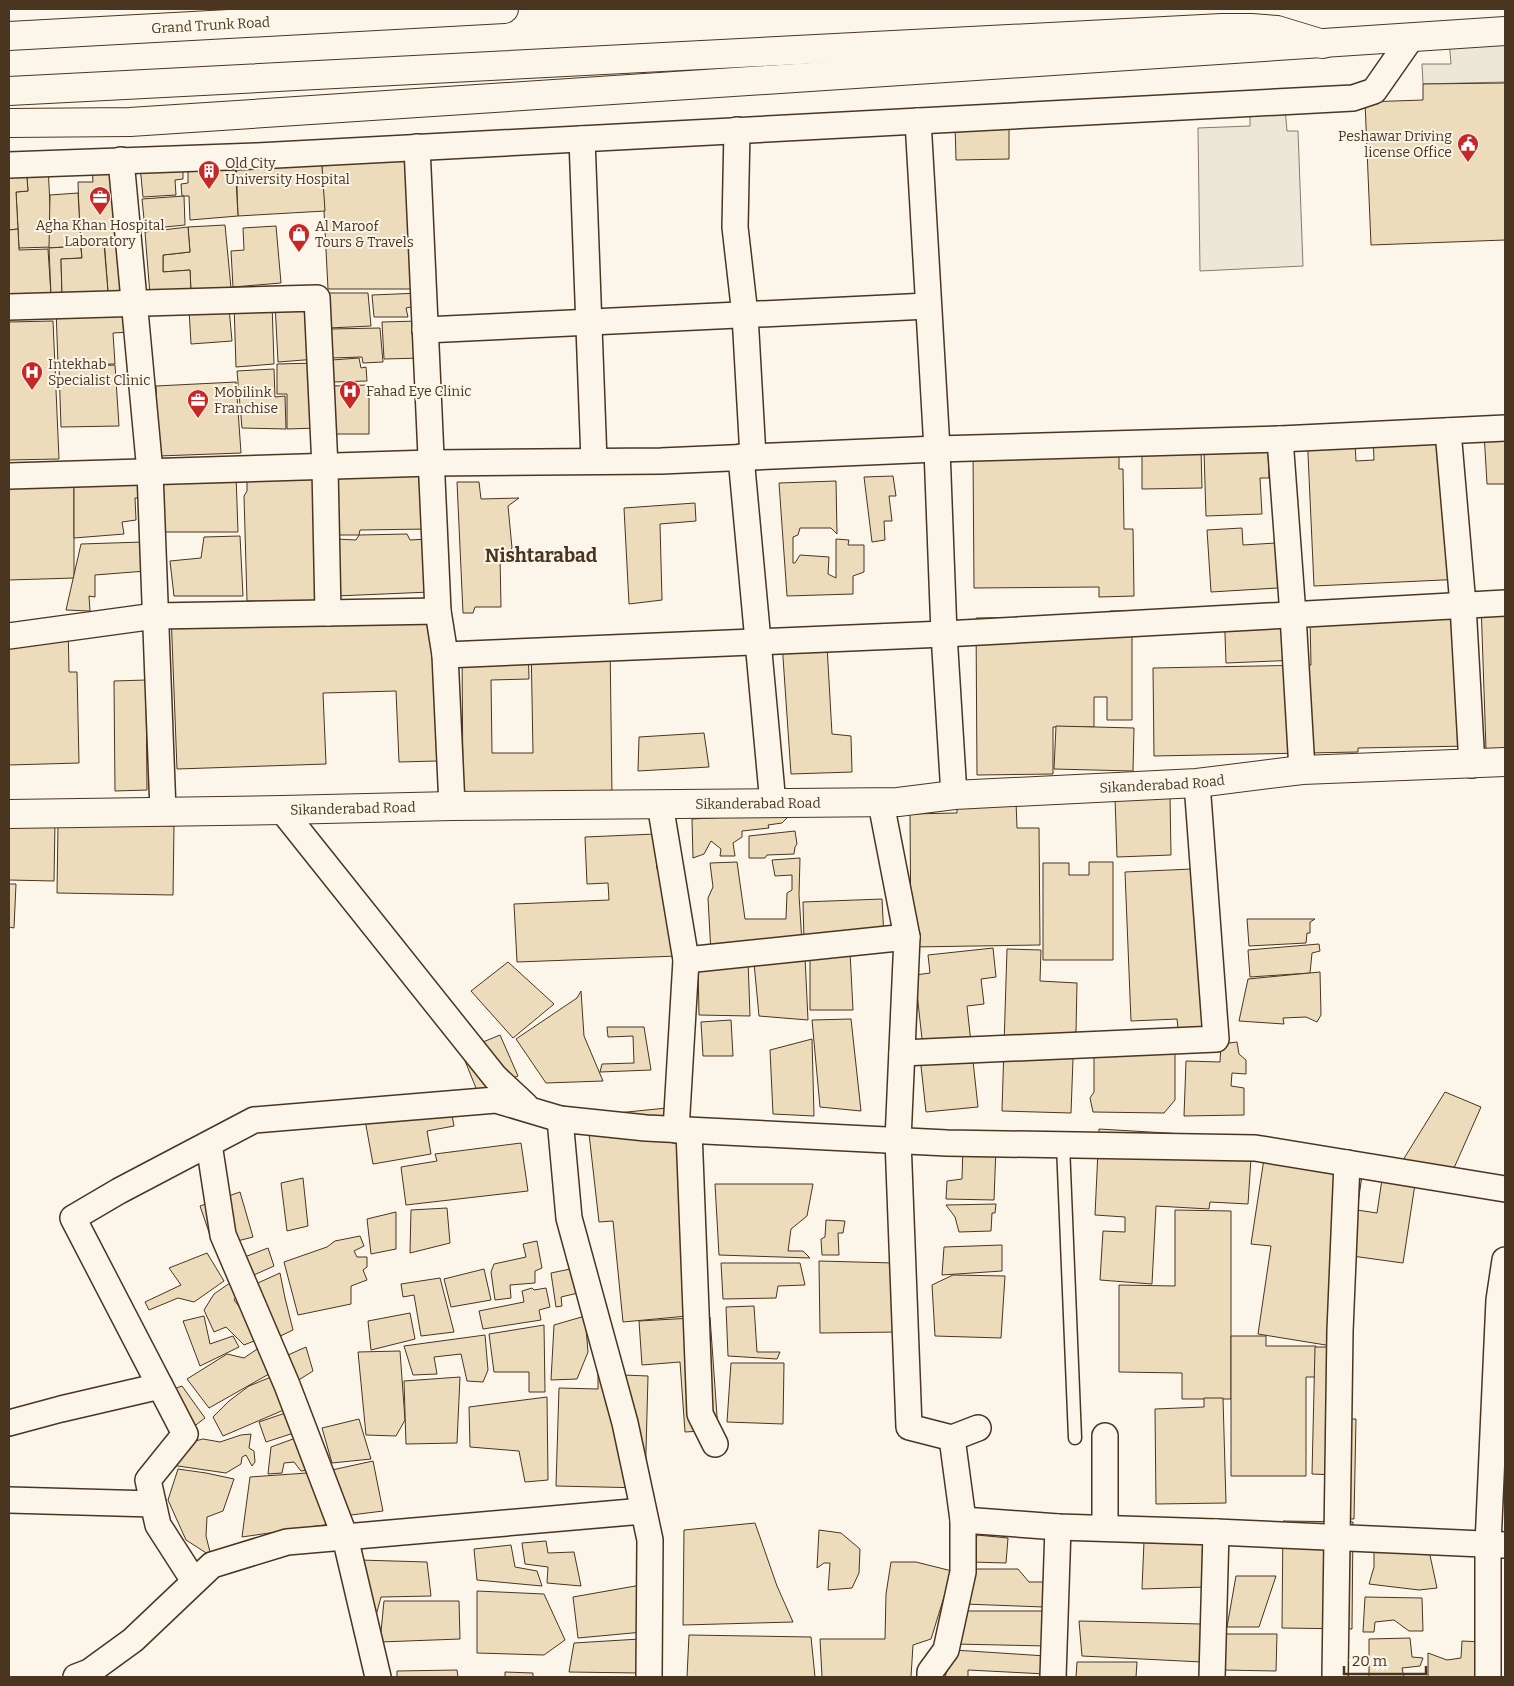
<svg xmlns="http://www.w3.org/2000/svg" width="1514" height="1686" viewBox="0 0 1514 1686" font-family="Bitter,serif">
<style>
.parking{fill:#ede7d9;stroke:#887966}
.building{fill:#ecdcbc;stroke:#4a3520}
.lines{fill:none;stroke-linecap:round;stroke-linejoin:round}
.service-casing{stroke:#4a3520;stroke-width:15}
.minor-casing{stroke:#4a3520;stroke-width:28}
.tertiary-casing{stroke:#4a3520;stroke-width:30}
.secondary-casing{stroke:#4a3520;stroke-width:30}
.trunk-casing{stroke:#4a3520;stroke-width:30}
.service{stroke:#fbf6e9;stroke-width:12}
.minor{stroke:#fbf6e9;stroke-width:25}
.tertiary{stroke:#fbf6e9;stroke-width:28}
.secondary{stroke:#fbf6e9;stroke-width:28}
.trunk{stroke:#fbf6e9;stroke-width:28}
.labels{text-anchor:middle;stroke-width:4;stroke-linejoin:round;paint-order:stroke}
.street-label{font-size:14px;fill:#4a3520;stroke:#fbf6e9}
.poi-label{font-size:14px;fill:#4a3520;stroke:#fbf6e9;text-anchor:start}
.district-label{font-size:19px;font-weight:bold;fill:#4a3520;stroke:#fbf6e9}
</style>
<rect width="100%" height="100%" fill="#fbf6e9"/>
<g class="parking">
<path d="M1505 36V82L1423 84 1422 64H1451L1449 40Z"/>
<path d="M1285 108 1287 131H1298L1303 266 1200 271 1198 128 1250 126V110Z"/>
</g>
<g class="building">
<path d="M1505 83V240L1371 245 1365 102 1423 100V84Z"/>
<path d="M1009 121V159L956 160 955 123Z"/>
<path d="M321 152H412L423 289H328Z"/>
<path d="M321 152 325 211 238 216 236 160Z"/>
<path d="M235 162 238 216 190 220 189 196H182L181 184 188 183V164Z"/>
<path d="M183 163V179L175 180 176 195 143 197 140 166Z"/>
<path d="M48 165 52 247 19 248 16 192 28 191 26 166Z"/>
<path d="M26 166 28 191 16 192 18 229 9 230V167Z"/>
<path d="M117 167 126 289 108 292 104 239 80 240 78 182H93L92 168Z"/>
<path d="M78 193 81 246 49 248 50 195Z"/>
<path d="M184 196 185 225 145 229 142 199Z"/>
<path d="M225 225 231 288 191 292 190 270 163 272V255L190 252 188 227Z"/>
<path d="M276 226 281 283 233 287 231 251 244 250 243 228Z"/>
<path d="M188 227 190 252 163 255V272L190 270 191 292 150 295 145 232Z"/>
<path d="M18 229 19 250 48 249 51 295 9 296V230Z"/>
<path d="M80 240 82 258 61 259 62 295H51L49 248 81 246Z"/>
<path d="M104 244 108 292 62 295 61 259 82 258 81 246Z"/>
<path d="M328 293H368L371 326 329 328Z"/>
<path d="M420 293V305L406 308 408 317H374L372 295Z"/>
<path d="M313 301 317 359 278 362 275 303Z"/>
<path d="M272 303 274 364 236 367 234 304Z"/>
<path d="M130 306 132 332 113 333 115 364 58 365 56 309Z"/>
<path d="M229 308 232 341 191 344 189 309Z"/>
<path d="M53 321 59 459 9 460V322Z"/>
<path d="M419 321 422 358 384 359 382 322Z"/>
<path d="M380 328 383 362 363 363 362 357 331 358 329 329Z"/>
<path d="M359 358 361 368 366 367 367 381 332 382V360Z"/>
<path d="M317 363 318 428 287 429V394H277V364Z"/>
<path d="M115 365 119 426 61 427 59 367Z"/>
<path d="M274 369 275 397 285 396 286 429 242 428 237 371Z"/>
<path d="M236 382 241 453 158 456 156 386Z"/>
<path d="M369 385V434H332V386Z"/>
<path d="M1307 432 1355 443 1356 461 1374 460 1373 435 1458 432 1464 579 1314 586Z"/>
<path d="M1505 432V484H1487L1484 433Z"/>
<path d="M1201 449 1202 488 1142 489V450Z"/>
<path d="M1268 449 1269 478H1260L1262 514 1206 516 1204 451Z"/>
<path d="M1119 450V469H1123L1124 529H1133L1134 596 1099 597V587L974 588 973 452Z"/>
<path d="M74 463V578L9 580V466Z"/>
<path d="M426 466 427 529 360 530 359 535H335L336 477Z"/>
<path d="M320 470 318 602 247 601 244 496 247 491V475Z"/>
<path d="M236 474 238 532H165L163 476Z"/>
<path d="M143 476 145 498H135L136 520 122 522 124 534 74 538V477Z"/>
<path d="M893 476 896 496H889L892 521H884L885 540 872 542 864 477Z"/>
<path d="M836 481 837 534 831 528H800L798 535 793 537V563H795L800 555 829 557 828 574 836 578V539L849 540 848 545H864V572L853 576V594L787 596 779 483Z"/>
<path d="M457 482H479L481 499 519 498 508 506 512 548 505 556 500 557 501 607H475L473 613H463Z"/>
<path d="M695 503 696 521 660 524 662 600 629 604 624 508Z"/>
<path d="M1242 528 1243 545 1276 543 1294 587 1211 592 1207 530Z"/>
<path d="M407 534 410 540 428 539 430 592 336 596V539L356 540 359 535Z"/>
<path d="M240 536 243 596H174L170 561 201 558 204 537Z"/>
<path d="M143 542 146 571 95 575V597L89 596 90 611 66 610 81 544Z"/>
<path d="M1468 598 1471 746 1358 748V752L1154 756 1153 668 1311 665 1310 620Z"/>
<path d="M1505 602V749H1486L1481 603Z"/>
<path d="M1297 604 1299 660 1226 663 1224 606Z"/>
<path d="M431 610 437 761 399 762 396 691 323 693 326 764 177 769 171 613Z"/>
<path d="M1110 611H1132V720H1107V697H1094V727H1053V774L977 775 976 618 1082 617 1111 634Z"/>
<path d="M68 622 69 672H77L79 763 9 765V623Z"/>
<path d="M781 628H826L832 734 851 736 852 772 791 774Z"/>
<path d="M610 641 612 796 463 798 462 645 528 644 529 679 491 680 492 753H533L531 642Z"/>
<path d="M146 680 147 790 115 791 114 681Z"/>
<path d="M1056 726 1134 728 1133 771 1054 769Z"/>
<path d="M704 733 709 767 638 771 639 737Z"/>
<path d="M1170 796 1171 855 1117 857 1115 797Z"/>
<path d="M1016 801 1017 828H1039L1040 945 911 947 910 814 957 813V802Z"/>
<path d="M788 814 789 816 782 823 768 825 769 828 742 831V837L733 843 735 856H720L721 849 711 841 704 854 693 858 692 819Z"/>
<path d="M9 822H55L54 881 9 880Z"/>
<path d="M58 824 174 826 173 895 57 893Z"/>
<path d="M795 831 797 844 795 847 794 854 767 855 765 858H749V836Z"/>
<path d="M655 834 657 869 674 868 678 956 517 962 514 904 609 900 608 883 587 884 585 837Z"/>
<path d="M800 858 799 895 802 943 711 953 708 898 713 887 710 863 737 862 745 919H786L787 893 792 890V875L775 876 772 860Z"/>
<path d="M1089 862H1113V960H1043V863H1069V875H1089Z"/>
<path d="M1214 868 1221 1027 1178 1028 1177 1019 1131 1021 1125 872Z"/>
<path d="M9 884H16L14 928 9 927Z"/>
<path d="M882 899 884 938 804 941 803 902Z"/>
<path d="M1247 919H1315L1310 922V933H1307L1306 943 1249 946Z"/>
<path d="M1319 944 1320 951 1312 953 1310 973 1250 977 1248 950Z"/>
<path d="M993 948 996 977 981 979 984 1004 967 1006 978 1107 926 1112 920 1057H924L915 975 930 973 928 955Z"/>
<path d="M1007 949 1041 950 1040 981 1077 983 1076 1032H1074L1071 1113 1002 1111Z"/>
<path d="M850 952 853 1010H810V955Z"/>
<path d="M805 957 808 1020 759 1016 754 963Z"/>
<path d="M748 960 750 1016 699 1015 698 966Z"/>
<path d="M508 962 554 1004 513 1038 471 991Z"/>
<path d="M1320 972 1321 1015 1317 1022 1306 1017 1283 1018 1284 1024 1239 1021 1248 979Z"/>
<path d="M581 991 584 1036 603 1081 546 1083 516 1039 577 998Z"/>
<path d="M851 1019 861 1111 820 1107 812 1020Z"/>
<path d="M731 1020 733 1056H703L701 1022Z"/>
<path d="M607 1027H644L651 1070 600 1072 602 1064 634 1063 633 1036 608 1037Z"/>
<path d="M500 1035 518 1076 478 1093 461 1051Z"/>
<path d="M1094 1035 1175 1043V1100L1164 1113 1093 1112 1090 1098 1094 1092Z"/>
<path d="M812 1039 814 1116 773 1114 770 1050Z"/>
<path d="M1237 1042 1239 1054 1246 1060V1074L1232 1073 1231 1086 1244 1088V1115L1184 1116 1186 1061 1220 1062 1221 1044Z"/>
<path d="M1445 1092 1481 1107 1454 1168 1403 1160Z"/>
<path d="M448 1094 454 1126 427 1131 431 1154 373 1164 363 1109Z"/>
<path d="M687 1106 709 1314 623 1322 613 1221 599 1222 587 1116Z"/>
<path d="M1099 1129 1217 1136 1252 1143 1248 1204 1210 1202 1209 1209 1156 1206 1152 1284 1100 1280 1103 1231 1125 1232V1217L1095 1215Z"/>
<path d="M1267 1139 1364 1162 1357 1210 1377 1213 1384 1166 1417 1171 1403 1263 1352 1256 1338 1347 1258 1334 1271 1246 1251 1244Z"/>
<path d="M521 1143 528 1191 406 1205 401 1167 437 1161 435 1154Z"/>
<path d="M963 1146 996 1147 994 1200 946 1199 947 1181 962 1179Z"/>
<path d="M303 1178 308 1226 287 1231 281 1183Z"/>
<path d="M715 1184H813L807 1216 791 1229 788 1251H803L810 1258 719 1255Z"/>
<path d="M240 1192 253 1237 214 1247 200 1206Z"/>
<path d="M996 1204 995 1213H992L991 1231 959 1232 955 1217 946 1205Z"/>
<path d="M447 1208 450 1243 410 1253 411 1210Z"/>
<path d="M1175 1210 1231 1211V1399H1182V1373L1119 1372V1285L1175 1286Z"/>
<path d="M396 1212V1249L371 1254 367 1219Z"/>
<path d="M826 1220 845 1221 843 1233H838L839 1255H822L821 1239 825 1237Z"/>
<path d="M360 1236 364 1246 354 1251 357 1257H367V1267L363 1270 367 1280 351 1286V1304L298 1315 284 1262 327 1247 335 1241Z"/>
<path d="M537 1241 542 1268 535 1271V1283L510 1285 511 1298 495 1300 491 1272 494 1264 526 1257 523 1244Z"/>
<path d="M1002 1245V1271L942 1275 944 1247Z"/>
<path d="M268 1248 274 1266 236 1283 229 1263Z"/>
<path d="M207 1253 224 1281 194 1302 178 1298 149 1310 145 1302 181 1285 169 1268Z"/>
<path d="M819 1261 894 1263 898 1332 820 1333Z"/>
<path d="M721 1263H800L805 1285 778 1286 776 1298 723 1299Z"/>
<path d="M575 1268 578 1293 561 1297 562 1306 556 1307 551 1273Z"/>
<path d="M484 1269 491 1300 451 1307 444 1279Z"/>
<path d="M280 1273 285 1298 293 1330 274 1339 249 1287Z"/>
<path d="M953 1275 1005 1276 1001 1338 935 1336 932 1285Z"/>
<path d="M440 1278 454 1332 421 1336 414 1295 403 1297 401 1284Z"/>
<path d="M230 1283 237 1295 234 1300 249 1319 259 1339 244 1345 226 1327 214 1332 204 1310 214 1294Z"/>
<path d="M532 1288 534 1290 546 1288 550 1307 539 1310 541 1320 483 1329 479 1311 524 1302 522 1291Z"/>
<path d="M754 1306 757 1352H780L777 1359 728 1356 726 1307Z"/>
<path d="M410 1313 415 1339 371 1350 368 1321Z"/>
<path d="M204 1316 210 1344 233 1336 239 1347 200 1366 183 1321Z"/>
<path d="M585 1316 588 1352 577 1379 551 1380 554 1325Z"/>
<path d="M710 1317 718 1430 685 1432 680 1362 642 1365 639 1321Z"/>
<path d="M544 1325 545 1392H529V1372H494L489 1334Z"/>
<path d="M485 1335 488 1370 483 1382 467 1381 461 1354 434 1357 437 1374 413 1375 404 1346Z"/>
<path d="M1231 1336H1266V1346H1316V1377H1306V1476H1231Z"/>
<path d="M263 1345 276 1370 209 1408 187 1379 227 1354 244 1358Z"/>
<path d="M306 1347 313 1371 297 1381 288 1355Z"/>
<path d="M1315 1347H1342L1340 1419H1356L1354 1519 1335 1518 1336 1475 1312 1474Z"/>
<path d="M400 1351 405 1420 396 1436 366 1435 358 1352Z"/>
<path d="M731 1363H784L783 1424 727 1422Z"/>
<path d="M598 1374 648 1376 645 1488 556 1486 559 1388 598 1389Z"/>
<path d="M276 1375 293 1406 223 1436 213 1417 229 1401 249 1386Z"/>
<path d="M460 1377 457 1443 406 1444 404 1381Z"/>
<path d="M182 1386 205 1418 188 1431 168 1391Z"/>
<path d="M547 1397 548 1480 525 1482 519 1451 470 1447 469 1407Z"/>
<path d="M1204 1398H1223L1226 1503 1156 1504 1155 1409 1204 1407Z"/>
<path d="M297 1409 303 1430 266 1442 259 1422Z"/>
<path d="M359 1419 371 1459 332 1463 322 1428Z"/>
<path d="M315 1431 309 1470 301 1471 294 1462 284 1463 282 1473 268 1474 271 1447Z"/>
<path d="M251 1434 249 1448 254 1451 255 1462 252 1466 246 1455 242 1457 241 1464 226 1473 171 1465 186 1441H195L203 1439 220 1442 241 1435Z"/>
<path d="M373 1461 383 1511 343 1516 332 1470Z"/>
<path d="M178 1469 206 1473 234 1479 223 1511 207 1517 206 1536 211 1556 186 1540 168 1500Z"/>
<path d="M321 1472 331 1524 242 1537 250 1477Z"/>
<path d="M1283 1521 1353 1522 1352 1629 1282 1628Z"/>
<path d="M755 1523 777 1586 793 1622 683 1625 684 1530Z"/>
<path d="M819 1530 841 1533 860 1549 859 1573 852 1588 828 1590 830 1563H824L817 1568Z"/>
<path d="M977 1535 1008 1538 1006 1563 972 1562Z"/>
<path d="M1206 1539V1587L1142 1589 1144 1541Z"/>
<path d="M546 1541 548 1553 574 1552 581 1586 547 1583 548 1567 525 1564 522 1543Z"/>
<path d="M511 1545 515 1567 537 1571 542 1586 477 1580 474 1549Z"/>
<path d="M1428 1546 1437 1588 1419 1590 1369 1584 1374 1567V1548Z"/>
<path d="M359 1560 427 1562 431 1596 381 1597 374 1623Z"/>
<path d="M891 1562H916L952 1571 931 1639 913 1645 911 1677H822L820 1639H885L886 1594Z"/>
<path d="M972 1569H1018L1029 1582H1043L1044 1607 964 1604Z"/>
<path d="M1236 1576H1276L1259 1627H1227Z"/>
<path d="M641 1585 643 1632 578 1638 573 1597Z"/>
<path d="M477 1591 544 1594 565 1640 544 1655 477 1653Z"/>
<path d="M1365 1597 1422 1598 1423 1631H1409L1394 1620 1375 1622 1374 1632H1363Z"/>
<path d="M384 1601H459L460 1639 380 1642Z"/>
<path d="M964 1611H1050L1047 1646 955 1644Z"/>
<path d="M1079 1621 1201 1624 1202 1662 1082 1656Z"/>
<path d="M1224 1634H1277L1276 1671 1222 1670Z"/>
<path d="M689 1635 811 1637 815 1677H687Z"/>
<path d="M1410 1638 1412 1657 1423 1658 1420 1666 1402 1668 1404 1677H1369V1639Z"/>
<path d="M640 1639 639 1673 569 1672 574 1643Z"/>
<path d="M1462 1641 1483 1642 1480 1677H1428V1653L1447 1660 1461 1658Z"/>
<path d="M954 1650 1046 1656V1674L968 1670V1677H945Z"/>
<path d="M1077 1662H1137L1136 1677H1076Z"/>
<path d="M457 1670 458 1677H397V1671Z"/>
<path d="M505 1672 533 1673V1677H505Z"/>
</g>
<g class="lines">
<g class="service-casing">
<path id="service" d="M1063 1145 1075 1438"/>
</g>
<g class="minor-casing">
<g id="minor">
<path d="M918 121 937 449 944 634 954 795"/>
<path d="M737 130 735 227 745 315 753 457"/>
<path d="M582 139 594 461"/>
<path d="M417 147 438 611 445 655 452 806"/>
<path d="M121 160 150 472 163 811"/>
<path d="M9 165 257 156 1353 98 1374 91 1411 38"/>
<path d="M9 307 317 298 325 467 328 613"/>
<path d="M425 330 928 306"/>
<path d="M1448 431 1463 605 1472 765"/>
<path d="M1280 439 1293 615 1302 770"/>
<path d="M741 457 773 804"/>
<path d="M9 476 431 463 661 461 937 449 1280 439 1505 428"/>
<path d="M9 636 155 616 438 611"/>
<path d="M445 655 944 634 1505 603"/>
<path d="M881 803 907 937 898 1140 909 1427 952 1438 978 1428"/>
<path d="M660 804 686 960 676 1130"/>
<path d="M282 810 495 1077 525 1105"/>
<path d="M686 960 907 937"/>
<path d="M902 1053 1216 1039 1197 783"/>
<path d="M560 1119 569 1218 625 1423 650 1540 649 1677"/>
<path d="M689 1131 700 1414 715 1444"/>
<path d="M209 1144 223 1235 287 1385 345 1537 378 1677"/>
<path d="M9 1423 61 1409 160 1386"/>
<path d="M1105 1436V1528"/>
<path d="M9 1500 153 1504"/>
<path d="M963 1520 1058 1527 1216 1532 1505 1545"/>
<path d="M194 1581 158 1525 148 1480 185 1434 73 1218 119 1191 254 1120 496 1100 560 1119 646 1128 947 1143 1255 1148 1505 1189"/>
<path d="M76 1677 89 1672 133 1640 212 1565 287 1542 643 1511"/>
<path d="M930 1677V1672L946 1650 963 1572V1520L952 1438"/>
<path d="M1053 1677 1058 1527"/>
<path d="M1212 1677 1216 1532"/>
<path d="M1335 1677 1340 1331 1347 1163"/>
<path d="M1488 1677V1544L1499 1300 1505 1260"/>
</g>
</g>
<g class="tertiary-casing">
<g id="tertiary">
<path id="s1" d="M9 814 282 810 452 806 898 802 954 795 1197 783 1302 770 1505 762"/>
</g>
</g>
<g class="secondary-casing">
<path id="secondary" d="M9 123 130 122 1505 31"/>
</g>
<g class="trunk-casing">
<g id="trunk">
<path id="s2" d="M9 36 504 9"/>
<path d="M9 91 1222 28H1251L1277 30 1323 44"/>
</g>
</g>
<use href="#service" class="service"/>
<use href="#minor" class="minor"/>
<use href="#tertiary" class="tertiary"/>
<use href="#secondary" class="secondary"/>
<use href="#trunk" class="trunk"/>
</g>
<defs>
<g id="civic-pin" transform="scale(1.125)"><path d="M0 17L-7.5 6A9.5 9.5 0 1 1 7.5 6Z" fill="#c62828" stroke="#fbf6e9"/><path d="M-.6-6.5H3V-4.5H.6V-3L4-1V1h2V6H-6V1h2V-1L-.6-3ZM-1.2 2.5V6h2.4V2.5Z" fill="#fff"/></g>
<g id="building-pin" transform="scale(1.125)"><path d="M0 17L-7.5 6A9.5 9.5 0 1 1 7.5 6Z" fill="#c62828" stroke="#fbf6e9"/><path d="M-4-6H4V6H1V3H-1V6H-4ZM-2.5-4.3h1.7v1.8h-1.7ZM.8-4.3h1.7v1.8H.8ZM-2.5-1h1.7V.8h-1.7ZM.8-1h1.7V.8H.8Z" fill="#fff"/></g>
<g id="office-pin" transform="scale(1.125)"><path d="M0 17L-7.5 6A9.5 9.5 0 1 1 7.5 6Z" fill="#c62828" stroke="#fbf6e9"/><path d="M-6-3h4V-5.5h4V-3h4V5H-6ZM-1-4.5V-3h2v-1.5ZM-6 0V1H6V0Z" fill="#fff"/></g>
<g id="shop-pin" transform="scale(1.125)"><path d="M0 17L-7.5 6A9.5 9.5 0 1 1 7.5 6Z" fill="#c62828" stroke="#fbf6e9"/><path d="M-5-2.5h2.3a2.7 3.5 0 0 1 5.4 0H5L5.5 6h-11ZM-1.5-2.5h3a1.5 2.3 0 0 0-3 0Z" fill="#fff"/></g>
<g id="hospital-pin" transform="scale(1.125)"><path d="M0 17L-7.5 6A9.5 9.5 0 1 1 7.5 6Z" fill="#c62828" stroke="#fbf6e9"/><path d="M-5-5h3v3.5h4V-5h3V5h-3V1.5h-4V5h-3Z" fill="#fff"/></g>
</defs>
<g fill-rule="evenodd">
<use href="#civic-pin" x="1468" y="144"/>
<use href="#building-pin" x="209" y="171"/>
<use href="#office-pin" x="100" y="197"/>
<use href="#shop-pin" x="299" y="234"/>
<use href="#hospital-pin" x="32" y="372"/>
<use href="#hospital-pin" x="350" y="391"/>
<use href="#office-pin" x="198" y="400"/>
</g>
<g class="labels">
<g class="street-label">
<text dy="5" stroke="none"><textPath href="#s2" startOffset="202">Grand Trunk Road</textPath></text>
<text dy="5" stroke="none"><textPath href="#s1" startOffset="1154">Sikanderabad Road</textPath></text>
<text dy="5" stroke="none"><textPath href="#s1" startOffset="749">Sikanderabad Road</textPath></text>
<text dy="5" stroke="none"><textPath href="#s1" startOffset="344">Sikanderabad Road</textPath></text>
</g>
<g class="poi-label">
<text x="1452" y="141" text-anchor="end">Peshawar Driving<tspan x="1452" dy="16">license Office</tspan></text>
<text x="225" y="168">Old City<tspan x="225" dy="16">University Hospital</tspan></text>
<text x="100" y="230" text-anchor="middle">Agha Khan Hospital<tspan x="100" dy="16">Laboratory</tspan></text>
<text x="315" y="231">Al Maroof<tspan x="315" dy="16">Tours &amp; Travels</tspan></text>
<text x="48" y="369">Intekhab<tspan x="48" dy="16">Specialist Clinic</tspan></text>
<text x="366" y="396">Fahad Eye Clinic</text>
<text x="214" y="397">Mobilink<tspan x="214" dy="16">Franchise</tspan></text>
</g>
<g class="district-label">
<text x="541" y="562">Nishtarabad</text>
</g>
</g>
<rect width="1514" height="1686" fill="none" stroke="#4a3520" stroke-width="20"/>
<path d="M1344 1666v8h82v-8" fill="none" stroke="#4a3520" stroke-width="2.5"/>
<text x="1352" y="1666" font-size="15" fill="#4a3520" stroke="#fbf6e9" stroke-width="4" paint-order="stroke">20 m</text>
</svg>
